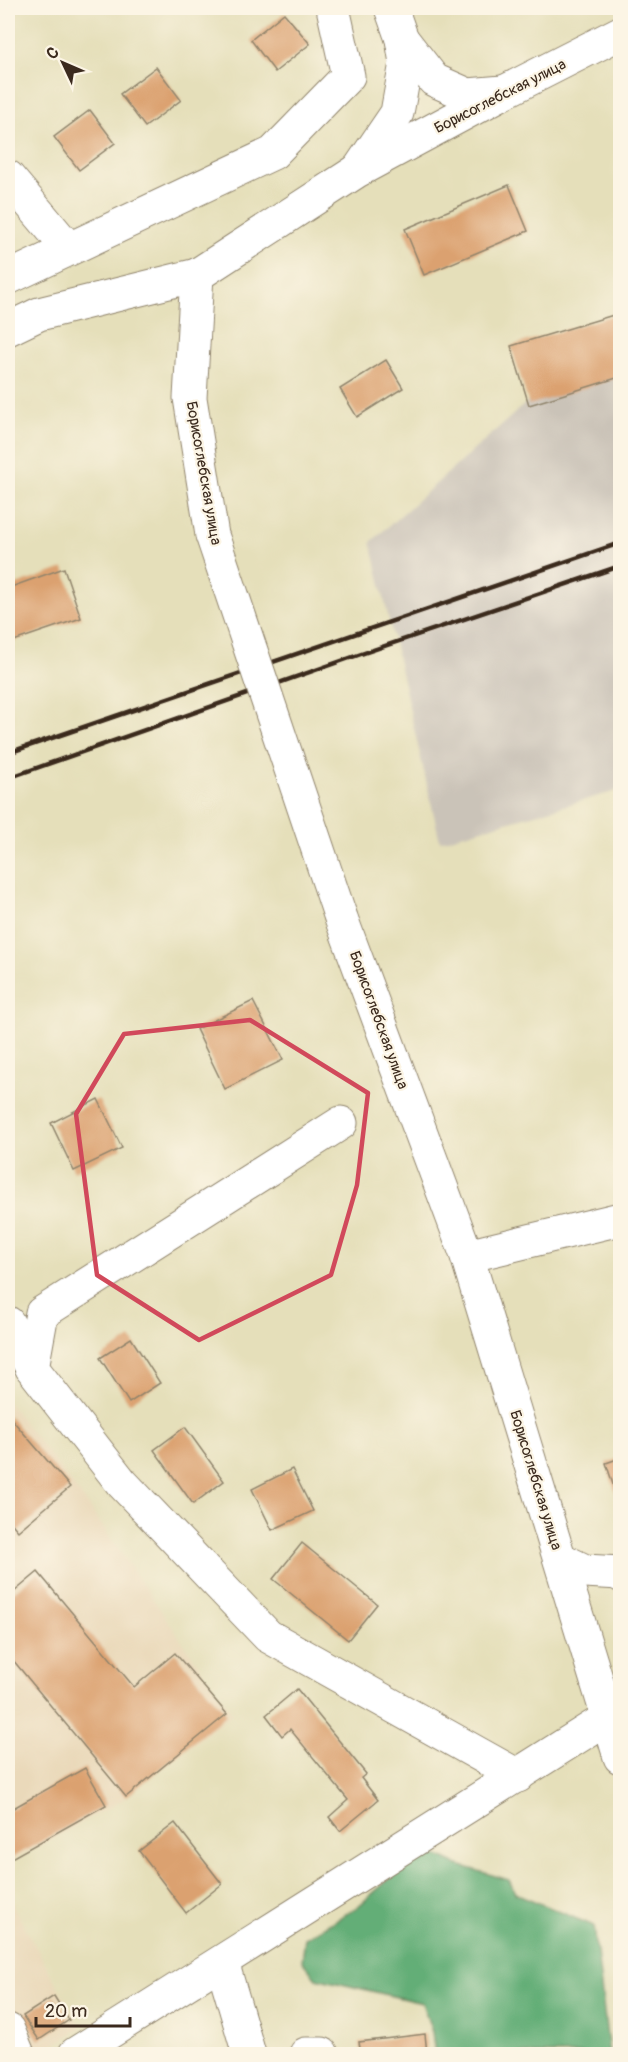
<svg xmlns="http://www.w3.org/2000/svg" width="628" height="2062" viewBox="0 0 628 2062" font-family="Pangolin,sans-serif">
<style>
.built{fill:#ead9ba}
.industrial{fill:#cac3b8}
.forest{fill:#63ae77;stroke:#4f6c4a;stroke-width:1.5}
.building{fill:#dba16f}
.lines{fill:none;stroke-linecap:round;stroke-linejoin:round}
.minor-casing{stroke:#90846c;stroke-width:35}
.minor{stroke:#fff;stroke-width:33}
.rail{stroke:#3b2a1e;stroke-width:4.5}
.minor-bridge-casing{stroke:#90846c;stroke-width:35;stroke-linecap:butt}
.minor-bridge{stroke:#fff;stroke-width:33}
.marked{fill:none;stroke:#d1495b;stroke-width:4.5;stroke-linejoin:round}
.labels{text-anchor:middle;stroke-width:4.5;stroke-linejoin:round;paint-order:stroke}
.street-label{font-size:15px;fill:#3b2a1e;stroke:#fcf5e5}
</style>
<rect width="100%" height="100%" fill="#fcf5e5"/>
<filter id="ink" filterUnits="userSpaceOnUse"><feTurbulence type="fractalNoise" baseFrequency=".0167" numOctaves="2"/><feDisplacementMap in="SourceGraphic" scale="12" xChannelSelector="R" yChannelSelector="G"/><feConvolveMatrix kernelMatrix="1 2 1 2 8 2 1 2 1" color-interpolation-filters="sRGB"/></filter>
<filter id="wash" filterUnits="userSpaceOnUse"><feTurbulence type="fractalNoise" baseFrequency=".008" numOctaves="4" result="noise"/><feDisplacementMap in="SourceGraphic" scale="24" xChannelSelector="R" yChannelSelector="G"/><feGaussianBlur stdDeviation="1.35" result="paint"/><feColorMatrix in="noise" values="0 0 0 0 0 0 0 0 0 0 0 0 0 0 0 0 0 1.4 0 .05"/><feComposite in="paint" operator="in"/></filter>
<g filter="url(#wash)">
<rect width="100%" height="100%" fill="#e5dfba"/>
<g class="built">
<path d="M8 1402 80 1494 232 1713 121 1801 8 1863Z"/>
<path d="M8 1897 81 2028 39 2054H8Z"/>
</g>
<path class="industrial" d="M620 319V790L440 841 371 542Z"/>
<path class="forest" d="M434 1854 455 1864 509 1880 515 1893 594 1926 609 2054H435L432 2032 422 2003 316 1978 302 1961 305 1938 355 1909 410 1861Z"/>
<g id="blocks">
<g class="building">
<path d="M284 13 310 44 275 72 251 40Z"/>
<path d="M156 67 181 100 145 127 120 94Z"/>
<path d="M90 110 115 143 79 170 54 137Z"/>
<path d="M509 185 528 231 424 275 405 229Z"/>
<path d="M620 313V377L529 405 511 346Z"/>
<path d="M386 360 403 388 357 417 340 389Z"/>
<path d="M64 568 81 618 8 643V588Z"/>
<path d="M253 1001 283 1060 225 1089 196 1029Z"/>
<path d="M98 1099 122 1148 74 1171 51 1123Z"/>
<path d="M131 1338 160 1383 129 1403 100 1358Z"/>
<path d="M8 1415 70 1487 18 1531 8 1519Z"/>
<path d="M185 1427 224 1481 193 1504 154 1450Z"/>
<path d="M620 1458V1506L606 1463Z"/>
<path d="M292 1469 313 1511 272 1530 252 1489Z"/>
<path d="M302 1543 377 1604 348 1640 273 1579Z"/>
<path d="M38 1572 134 1687 175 1653 227 1714 126 1797 8 1654V1597Z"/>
<path d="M297 1689 366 1774 361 1778 378 1800 340 1831 329 1817 348 1800 290 1729 282 1736 266 1715Z"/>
<path d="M85 1768 106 1805 8 1860V1811Z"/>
<path d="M175 1823 222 1884 186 1913 139 1851Z"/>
<path d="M54 1996 69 2020 39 2040 23 2016Z"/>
<path d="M425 2034 427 2054H361L359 2042Z"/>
</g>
</g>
</g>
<g filter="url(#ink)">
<use href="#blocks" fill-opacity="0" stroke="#90846c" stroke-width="1.5"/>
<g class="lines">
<g class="minor-casing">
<g id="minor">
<path d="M402 39 434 80 468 95 503 92"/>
<path d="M361 166 397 113 406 63 402 39 391 8"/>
<path d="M8 177 68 248"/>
<path d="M8 278 273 153 348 76 333 8"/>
<path d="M8 329 39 314 197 275"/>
<path d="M212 535 190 398 197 275 357 171 504 92 620 33"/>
<path d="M341 918 467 1256 620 1757"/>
<path d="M467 1256 620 1219"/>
<path d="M8 1323 32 1368 121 1482 268 1636 518 1776"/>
<path d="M32 1368 42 1313 341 1123"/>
<path d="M560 1559 585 1571 620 1573V1575"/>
<path d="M222 1962 249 2054"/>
<path d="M8 2030 18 2054"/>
<path d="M75 2054 609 1717"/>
<path d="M306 2054H322"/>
</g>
</g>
<use href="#minor" class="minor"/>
<g class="rail">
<path d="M8 753 620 543"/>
<path d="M8 778 364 653 620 566"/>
</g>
<g class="minor-bridge-casing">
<path id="minor-bridge" d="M212 535 341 918"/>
</g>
<use href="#minor-bridge" class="minor-bridge"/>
</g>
</g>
<path class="marked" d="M250 1020 368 1093 357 1185 331 1275 199 1340 97 1275 76 1114 124 1034Z"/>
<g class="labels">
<g class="street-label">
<text transform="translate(500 96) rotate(-27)" y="5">Борисоглебская улица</text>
<text transform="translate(204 473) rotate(80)" y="5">Борисоглебская улица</text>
<text transform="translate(379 1020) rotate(70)" y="5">Борисоглебская улица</text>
<text transform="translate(536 1480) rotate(73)" y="5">Борисоглебская улица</text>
</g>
</g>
<rect width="628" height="2062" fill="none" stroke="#fcf5e5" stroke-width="30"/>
<g transform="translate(63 63) rotate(314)" stroke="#fcf5e5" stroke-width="4.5" paint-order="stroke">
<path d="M0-4.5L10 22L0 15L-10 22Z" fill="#3b2a1e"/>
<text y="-9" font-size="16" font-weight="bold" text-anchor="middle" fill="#3b2a1e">С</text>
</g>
<path d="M36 2017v9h94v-9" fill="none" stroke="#3b2a1e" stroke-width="3"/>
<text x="45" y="2017" font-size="18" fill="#3b2a1e" stroke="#fcf5e5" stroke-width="4.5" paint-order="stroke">20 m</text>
</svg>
